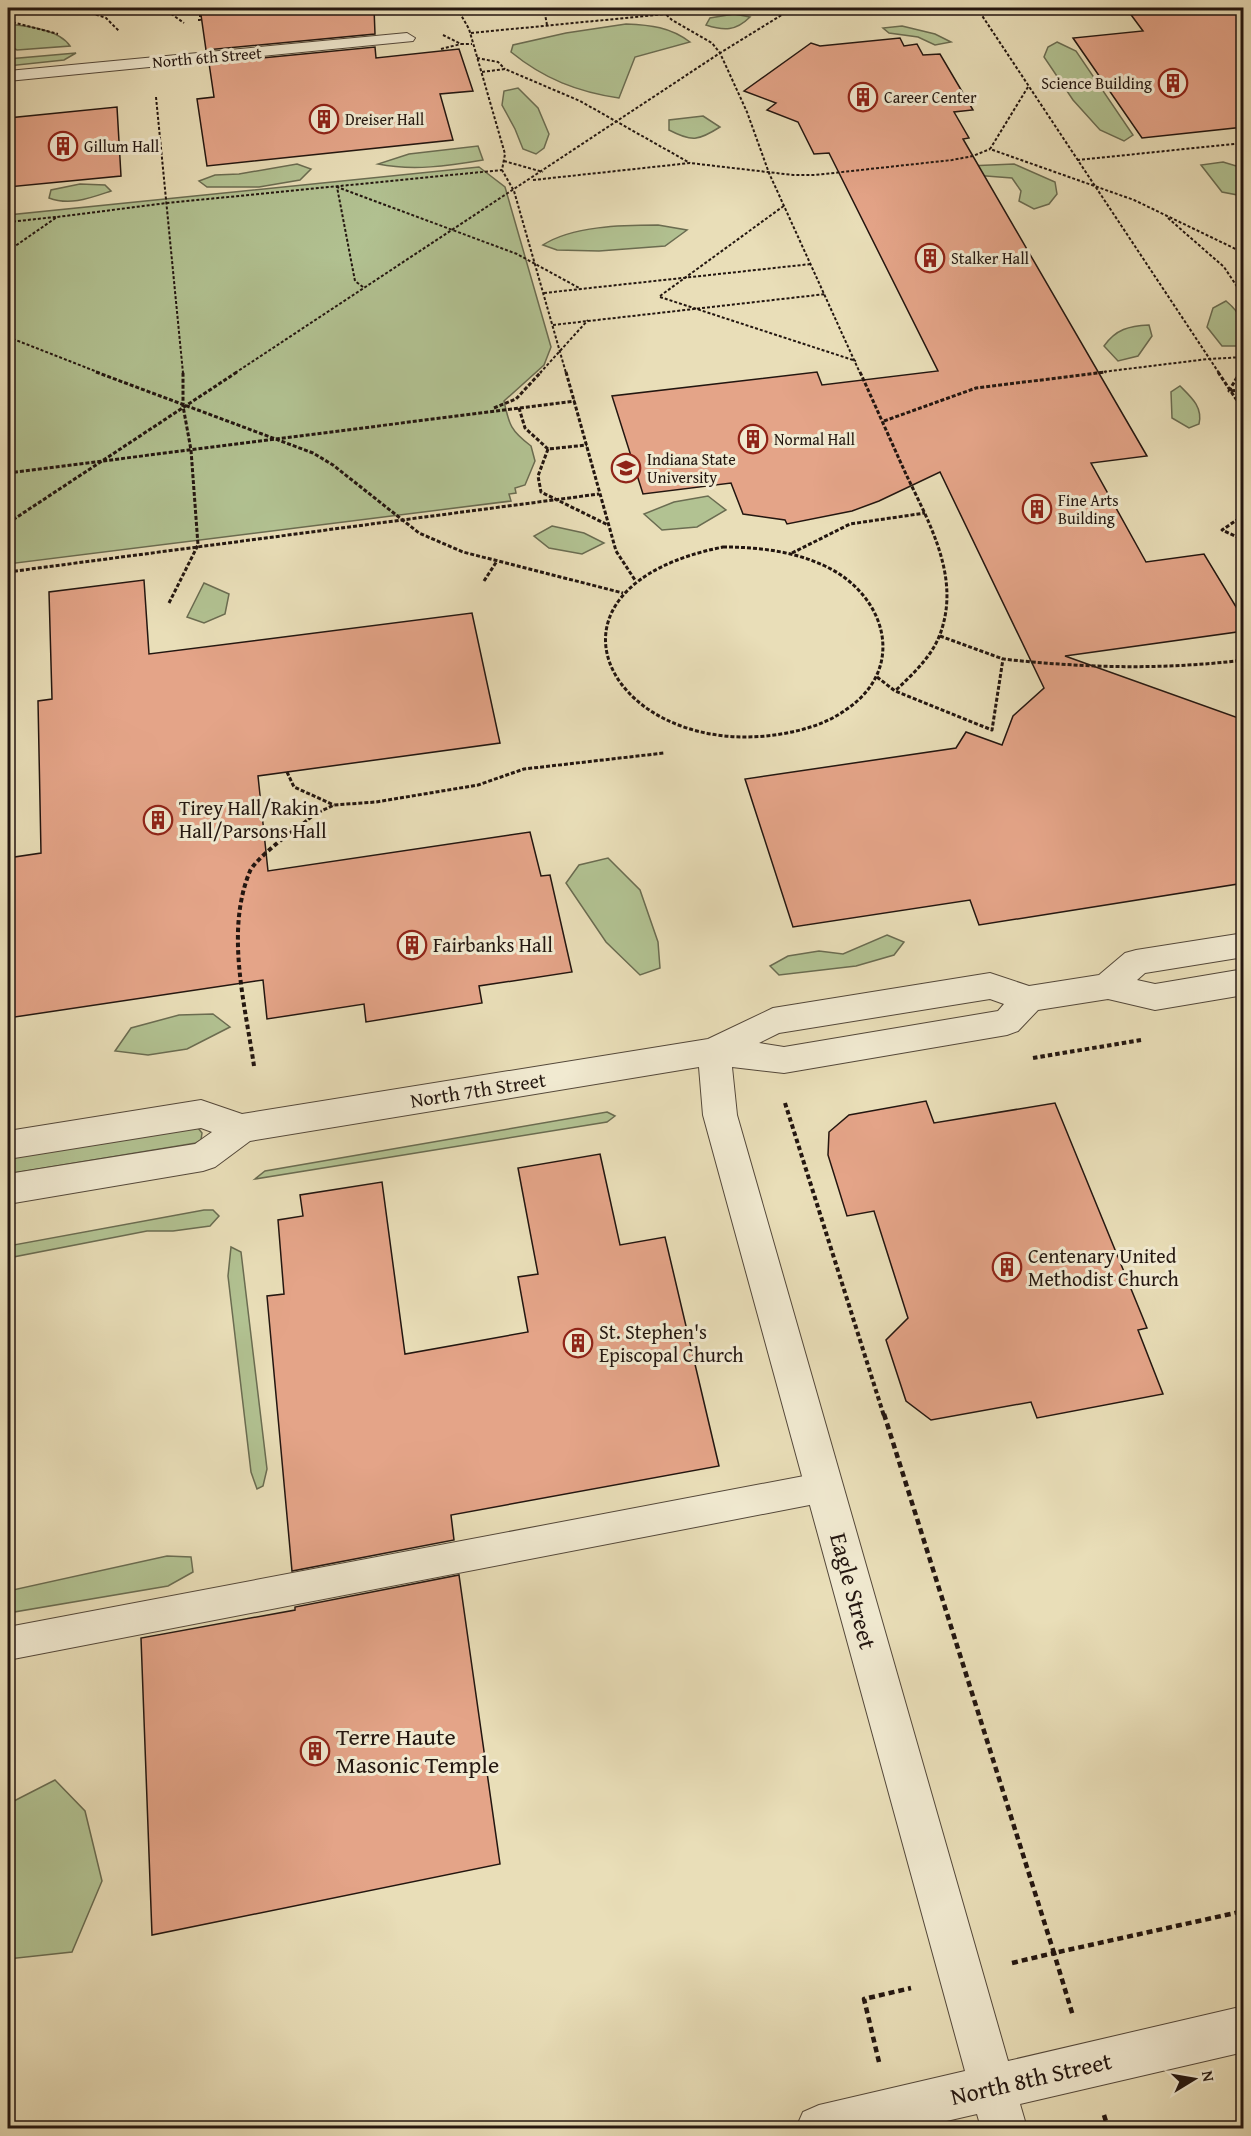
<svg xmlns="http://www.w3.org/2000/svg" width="1251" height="2136" viewBox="0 0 1251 2136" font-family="'Gentium Book Plus',serif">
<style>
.green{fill:#b2c292;stroke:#6a6c51;stroke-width:1.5}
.building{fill:#e4a488;stroke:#231610;stroke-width:1.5}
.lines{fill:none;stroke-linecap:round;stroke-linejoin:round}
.lane-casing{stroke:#54483a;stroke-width:2}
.street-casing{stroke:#54483a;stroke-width:2}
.path-far3{stroke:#231610;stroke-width:2;stroke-dasharray:3 2;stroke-linecap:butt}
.path-far2{stroke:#231610;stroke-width:3;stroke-dasharray:4 2;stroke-linecap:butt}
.path-far1{stroke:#231610;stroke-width:4;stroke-dasharray:4.5 3;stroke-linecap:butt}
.path{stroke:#231610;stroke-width:4.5;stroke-dasharray:6 4;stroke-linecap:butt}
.lane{fill:#f1ead1;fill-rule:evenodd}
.street{fill:#f1ead1;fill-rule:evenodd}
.labels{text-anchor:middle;stroke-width:6;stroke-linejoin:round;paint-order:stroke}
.far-street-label{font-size:16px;fill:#231610;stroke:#f1ead1}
.far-poi-label{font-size:16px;fill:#231610;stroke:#f1ead1;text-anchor:start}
.poi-label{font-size:20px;fill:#231610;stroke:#f1ead1;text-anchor:start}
.street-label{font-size:20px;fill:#231610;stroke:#f1ead1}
.near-street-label{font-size:24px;fill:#231610;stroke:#f1ead1}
.near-poi-label{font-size:24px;fill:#231610;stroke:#f1ead1;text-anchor:start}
</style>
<rect width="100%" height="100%" fill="#e9deb8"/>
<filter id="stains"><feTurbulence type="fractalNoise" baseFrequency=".00333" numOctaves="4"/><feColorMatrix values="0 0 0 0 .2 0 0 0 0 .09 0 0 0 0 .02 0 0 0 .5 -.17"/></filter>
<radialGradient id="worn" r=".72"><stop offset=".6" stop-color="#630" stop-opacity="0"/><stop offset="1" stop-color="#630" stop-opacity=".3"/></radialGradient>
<g class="green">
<path d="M734 14 750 17C736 31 724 31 706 25L710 18Z"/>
<path d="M8 24C26 26 59 29 70 46L17 50 8 45Z"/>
<path d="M626 24C651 25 670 27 690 42L635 57 619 98C578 92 544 79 511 52L513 45 566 33Z"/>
<path d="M902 26 935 34 951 42 935 45 918 37 889 33 883 28Z"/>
<path d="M1057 42 1076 51 1133 135 1124 141 1100 130 1073 100 1044 57 1048 47Z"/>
<path d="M76 53 64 60 8 66V59Z"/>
<path d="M518 88 538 108 549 134 544 148 536 154 523 149 515 129 502 105 504 91Z"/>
<path d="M703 116 720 127C698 141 692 142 669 130V120Z"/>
<path d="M478 146 483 160C448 166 413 171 378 164L409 154Z"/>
<path d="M1223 162 1243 168V196L1222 192 1201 165Z"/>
<path d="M297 164 311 169 300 180 259 187H207L199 181 215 175 239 174Z"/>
<path d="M1014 164 1055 182 1057 194 1049 204 1034 209 1019 201 1021 191 1012 178 973 175 944 167Z"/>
<path d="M479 167 505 187 551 347 544 365 504 401C509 425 511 431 531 446L535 461 525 485 515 488 516 493 509 494 511 501 8 564V215Z"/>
<path d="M80 184 105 185 111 191C90 198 70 206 49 198L51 190Z"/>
<path d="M658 225 687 230 665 246 599 251 557 250 543 245C572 226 623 225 658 225Z"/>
<path d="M1226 301C1242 314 1247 326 1237 346H1222L1207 327 1213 308Z"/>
<path d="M1149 325 1152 336 1138 356 1118 361 1104 346C1116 329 1129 326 1149 325Z"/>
<path d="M1180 386C1191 397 1203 407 1199 424L1189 428 1172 418 1171 392Z"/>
<path d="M708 496 726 510 697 527 662 530 644 514 674 502Z"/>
<path d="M552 526 584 533 604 543 582 554 549 548 534 536Z"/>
<path d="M204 583 229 594 225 614 204 623 187 617Z"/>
<path d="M608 858 640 890 658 942 660 968 640 975 606 942 566 883 579 865Z"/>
<path d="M887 935 904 942 894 955 856 966 779 975 770 966 788 956 819 951 843 954Z"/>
<path d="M213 1014 230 1027 187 1049 148 1055 115 1051 131 1028 179 1015Z"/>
<path d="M607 1112 615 1116 607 1122 255 1179 265 1171Z"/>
<path d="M193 1128H198L202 1133 201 1140 196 1143 8 1174V1158Z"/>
<path d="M204 1210H213L219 1216 210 1226 173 1231H147L8 1258V1246Z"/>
<path d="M231 1247 241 1252 267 1469 263 1486 257 1489 251 1472 228 1276Z"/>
<path d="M167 1556 191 1557 193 1572 168 1586 8 1613V1591Z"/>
<path d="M55 1780 85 1811 102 1881 72 1952 8 1959V1804Z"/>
</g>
<g class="building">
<path d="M200 8H374L375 34 206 50Z"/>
<path d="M1126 8H1244V127L1142 138 1073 38 1143 31Z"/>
<path d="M900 38 904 46 917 44 923 55 940 54 973 110 954 112 969 138 963 139 1147 456 1091 463 1146 562 1204 554 1244 620V631L1065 656 1244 720V883L979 925 970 900 793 927 745 779 956 748 966 732 1002 745 1013 716 1044 688 940 472 879 501 852 511 787 524 785 520 743 514 731 483 643 494 612 396 817 372 822 385 938 371 829 153 814 154 798 122 767 110 776 103 744 91 811 43 820 46Z"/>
<path d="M375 47 376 58 459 49 473 91 440 94 453 140 207 166 197 99 214 97 209 63Z"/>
<path d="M117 107 121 176 8 187V118Z"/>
<path d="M144 580 149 654 472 613 500 743 258 776 268 871 530 832 541 876 550 875 572 972 479 986 482 1003 366 1022 364 1004 267 1019 263 980 8 1018V858L41 853 38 701 52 699 49 592Z"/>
<path d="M926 1101 934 1123 1055 1103 1147 1328 1138 1330 1163 1394 1037 1418 1031 1402 931 1420 906 1401 886 1340 908 1318 874 1211 847 1216 828 1155 829 1132 849 1115Z"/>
<path d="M600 1154 620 1245 665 1237 719 1466 451 1515 454 1540 292 1571 267 1296 284 1294 278 1220 303 1216 300 1195 382 1182 405 1354 528 1332 518 1277 538 1274 518 1168Z"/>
<path d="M459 1575 500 1864 152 1935 141 1638 295 1610V1607Z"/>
</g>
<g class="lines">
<g class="lane-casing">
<g id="lane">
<path d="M407 33 415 38 413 41 8 81V71Z"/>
<path d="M825 1472 836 1476 841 1487 836 1498 825 1502 8 1660V1627Z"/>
</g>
</g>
<g class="street-casing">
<path id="street" d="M1244 933V957L1145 973 1137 980 1155 984 1244 969V995L1155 1010 1108 999 1038 1010 1018 1031 1007 1035 784 1073 732 1067 737 1115 1008 2061 1244 2006V2052L1020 2104 1027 2128H981L977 2114 916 2128H796L803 2112 819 2105 965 2071 703 1115 699 1067 250 1141 215 1167 203 1171 8 1204V1174L195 1144 212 1132 201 1128 8 1159V1131L201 1100 242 1114 708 1039 773 1008 990 973 1029 986 1099 975 1125 953 1136 950ZM990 999 1004 1004 998 1011 784 1047 759 1043 779 1033Z"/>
</g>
<g class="path-far3">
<path d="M77 8 106 18 119 31"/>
<path d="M163 8 184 23"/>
<path d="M457 8 469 29 505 154 502 170 514 191 566 373"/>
<path d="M659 8 672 20 712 43 720 53 747 112 769 173 860 373"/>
<path d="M977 8 1219 373"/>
<path d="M198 20H200V8"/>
<path d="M8 21 58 34"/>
<path d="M547 25 545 14 550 8"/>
<path d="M471 33 728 8"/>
<path d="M443 35 461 44H472"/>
<path d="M441 49 461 44"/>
<path d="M477 58 498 62 505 69"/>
<path d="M482 72 505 69 580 101 690 163"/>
<path d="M1028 87 990 149 1134 200 1244 253"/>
<path d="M156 97 183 373"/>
<path d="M1077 160 1244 143"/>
<path d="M504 161 543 172"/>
<path d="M533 180 690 163 793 175H815L952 160 973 156 990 149"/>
<path d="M1168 218 1224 267 1244 297"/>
<path d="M8 222 56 217"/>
<path d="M8 251 57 217 167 203 502 170"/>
<path d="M363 287 355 281 337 187 517 254 581 289"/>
<path d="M544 293 811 264"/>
<path d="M660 296 785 205"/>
<path d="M660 297 856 361"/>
<path d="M553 325 826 294"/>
<path d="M8 337 100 373"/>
<path d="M235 373 720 53 793 8"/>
<path d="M540 373 588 320"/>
<path d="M1094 373 1208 359 1244 357"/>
<path d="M1239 373 1244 364"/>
</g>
<g class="path-far2">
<path d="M96 372 313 453 333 465 419 533 463 552 623 593"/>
<path d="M566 372 616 551 635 580"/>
<path d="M860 372C875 405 890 439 905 472 927 519 958 571 943 625 936 653 915 672 895 691"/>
<path d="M1218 372 1244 411"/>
<path d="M1240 372 1229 391 1244 390"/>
<path d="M494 408 516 399 541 372"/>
<path d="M519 408 525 428 548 449 587 445"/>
<path d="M884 421 976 388 1106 372"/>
<path d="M548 449 538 476 541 492 608 525"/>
<path d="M8 473 575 401"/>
<path d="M1244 515 1222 530 1244 540"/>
<path d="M8 523 237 372"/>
<path d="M723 547C758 547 793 551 825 566 885 594 908 667 847 709 824 726 794 733 766 736 606 751 523 587 723 547Z"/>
<path d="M792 553 850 524 925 513"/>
<path d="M8 572 599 494"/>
<path d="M484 581 497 561"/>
<path d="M169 603 198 545 191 450 183 406V372"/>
<path d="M940 636 1003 659"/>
<path d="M877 677 895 691 992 730 1003 659C1084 668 1163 670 1244 660"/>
<path d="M287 772 294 787 334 805"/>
<path d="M284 837 317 813 334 805 376 802 478 785 524 769 664 753"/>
</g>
<g class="path-far1">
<path d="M1033 1058 1141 1040"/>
<path d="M254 1066C245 1004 225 931 250 871 254 862 277 843 286 836"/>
<path d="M785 1103 884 1416"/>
</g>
<g class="path">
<path d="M884 1414 1054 1953 1244 1911"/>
<path d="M1012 1963 1054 1953 1073 2016"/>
<path d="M879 2062 864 1999 911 1988"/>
<path d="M1104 2115 1108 2128"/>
</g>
<use href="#lane" class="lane"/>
<use href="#street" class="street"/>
</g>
<defs>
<g id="building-ring" transform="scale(1.5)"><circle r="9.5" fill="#f1ead1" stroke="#8f2418" stroke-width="1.5"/><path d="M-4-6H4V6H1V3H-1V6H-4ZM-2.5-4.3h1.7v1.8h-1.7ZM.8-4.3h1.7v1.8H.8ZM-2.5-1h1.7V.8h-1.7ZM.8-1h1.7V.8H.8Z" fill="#8f2418"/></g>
<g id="university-ring" transform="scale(1.5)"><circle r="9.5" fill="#f1ead1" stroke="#8f2418" stroke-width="1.5"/><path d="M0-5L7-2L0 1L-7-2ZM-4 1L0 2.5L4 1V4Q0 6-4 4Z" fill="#8f2418"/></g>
</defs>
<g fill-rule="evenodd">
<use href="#building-ring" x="1173" y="83"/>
<use href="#building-ring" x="863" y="97"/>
<use href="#building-ring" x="324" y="119"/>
<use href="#building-ring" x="63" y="146"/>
<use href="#building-ring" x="930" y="258"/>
<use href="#building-ring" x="753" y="439"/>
<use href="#university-ring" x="626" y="468"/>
<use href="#building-ring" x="1037" y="509"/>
<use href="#building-ring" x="158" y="820"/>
<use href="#building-ring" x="412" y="945"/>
<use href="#building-ring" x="1007" y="1267"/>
<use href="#building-ring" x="578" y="1343"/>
<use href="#building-ring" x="315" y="1751"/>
</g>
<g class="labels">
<g class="far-street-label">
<text transform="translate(207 57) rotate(-5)" y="6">North 6th Street</text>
</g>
<g class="far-poi-label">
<text x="1152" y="89" text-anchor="end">Science Building</text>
<text x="884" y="103">Career Center</text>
<text x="345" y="125">Dreiser Hall</text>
<text x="84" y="152">Gillum Hall</text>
<text x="951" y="264">Stalker Hall</text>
<text x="774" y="445">Normal Hall</text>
<text x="647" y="465">Indiana State<tspan x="647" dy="18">University</tspan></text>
<text x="1058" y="506">Fine Arts<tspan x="1058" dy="18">Building</tspan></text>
</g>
<g class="poi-label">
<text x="179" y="815">Tirey Hall/Rakin<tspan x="179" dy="23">Hall/Parsons Hall</tspan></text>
<text x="433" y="952">Fairbanks Hall</text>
<text x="1028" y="1263">Centenary United<tspan x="1028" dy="23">Methodist Church</tspan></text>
<text x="599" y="1339">St. Stephen's<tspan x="599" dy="23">Episcopal Church</tspan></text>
</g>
<g class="street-label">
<text transform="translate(478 1090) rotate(-9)" y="7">North 7th Street</text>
</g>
<g class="near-street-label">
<text transform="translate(853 1591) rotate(75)" y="8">Eagle Street</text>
<text transform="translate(1031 2079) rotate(-13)" y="8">North 8th Street</text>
</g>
<g class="near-poi-label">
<text x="336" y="1745">Terre Haute<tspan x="336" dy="28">Masonic Temple</tspan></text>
</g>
</g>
<rect width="1251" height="2136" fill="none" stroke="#e9deb8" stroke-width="30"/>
<rect x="9" y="9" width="1233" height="2118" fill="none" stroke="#231610" stroke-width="3"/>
<rect x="15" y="15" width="1221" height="2106" fill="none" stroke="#231610" stroke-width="1.5"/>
<g transform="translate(1194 2079) rotate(79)" stroke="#f1ead1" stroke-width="4.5" paint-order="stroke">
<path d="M0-4.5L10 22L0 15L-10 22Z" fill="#231610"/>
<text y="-9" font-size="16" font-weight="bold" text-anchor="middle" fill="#231610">N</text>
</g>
<rect width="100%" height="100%" filter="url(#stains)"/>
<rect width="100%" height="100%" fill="url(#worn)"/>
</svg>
